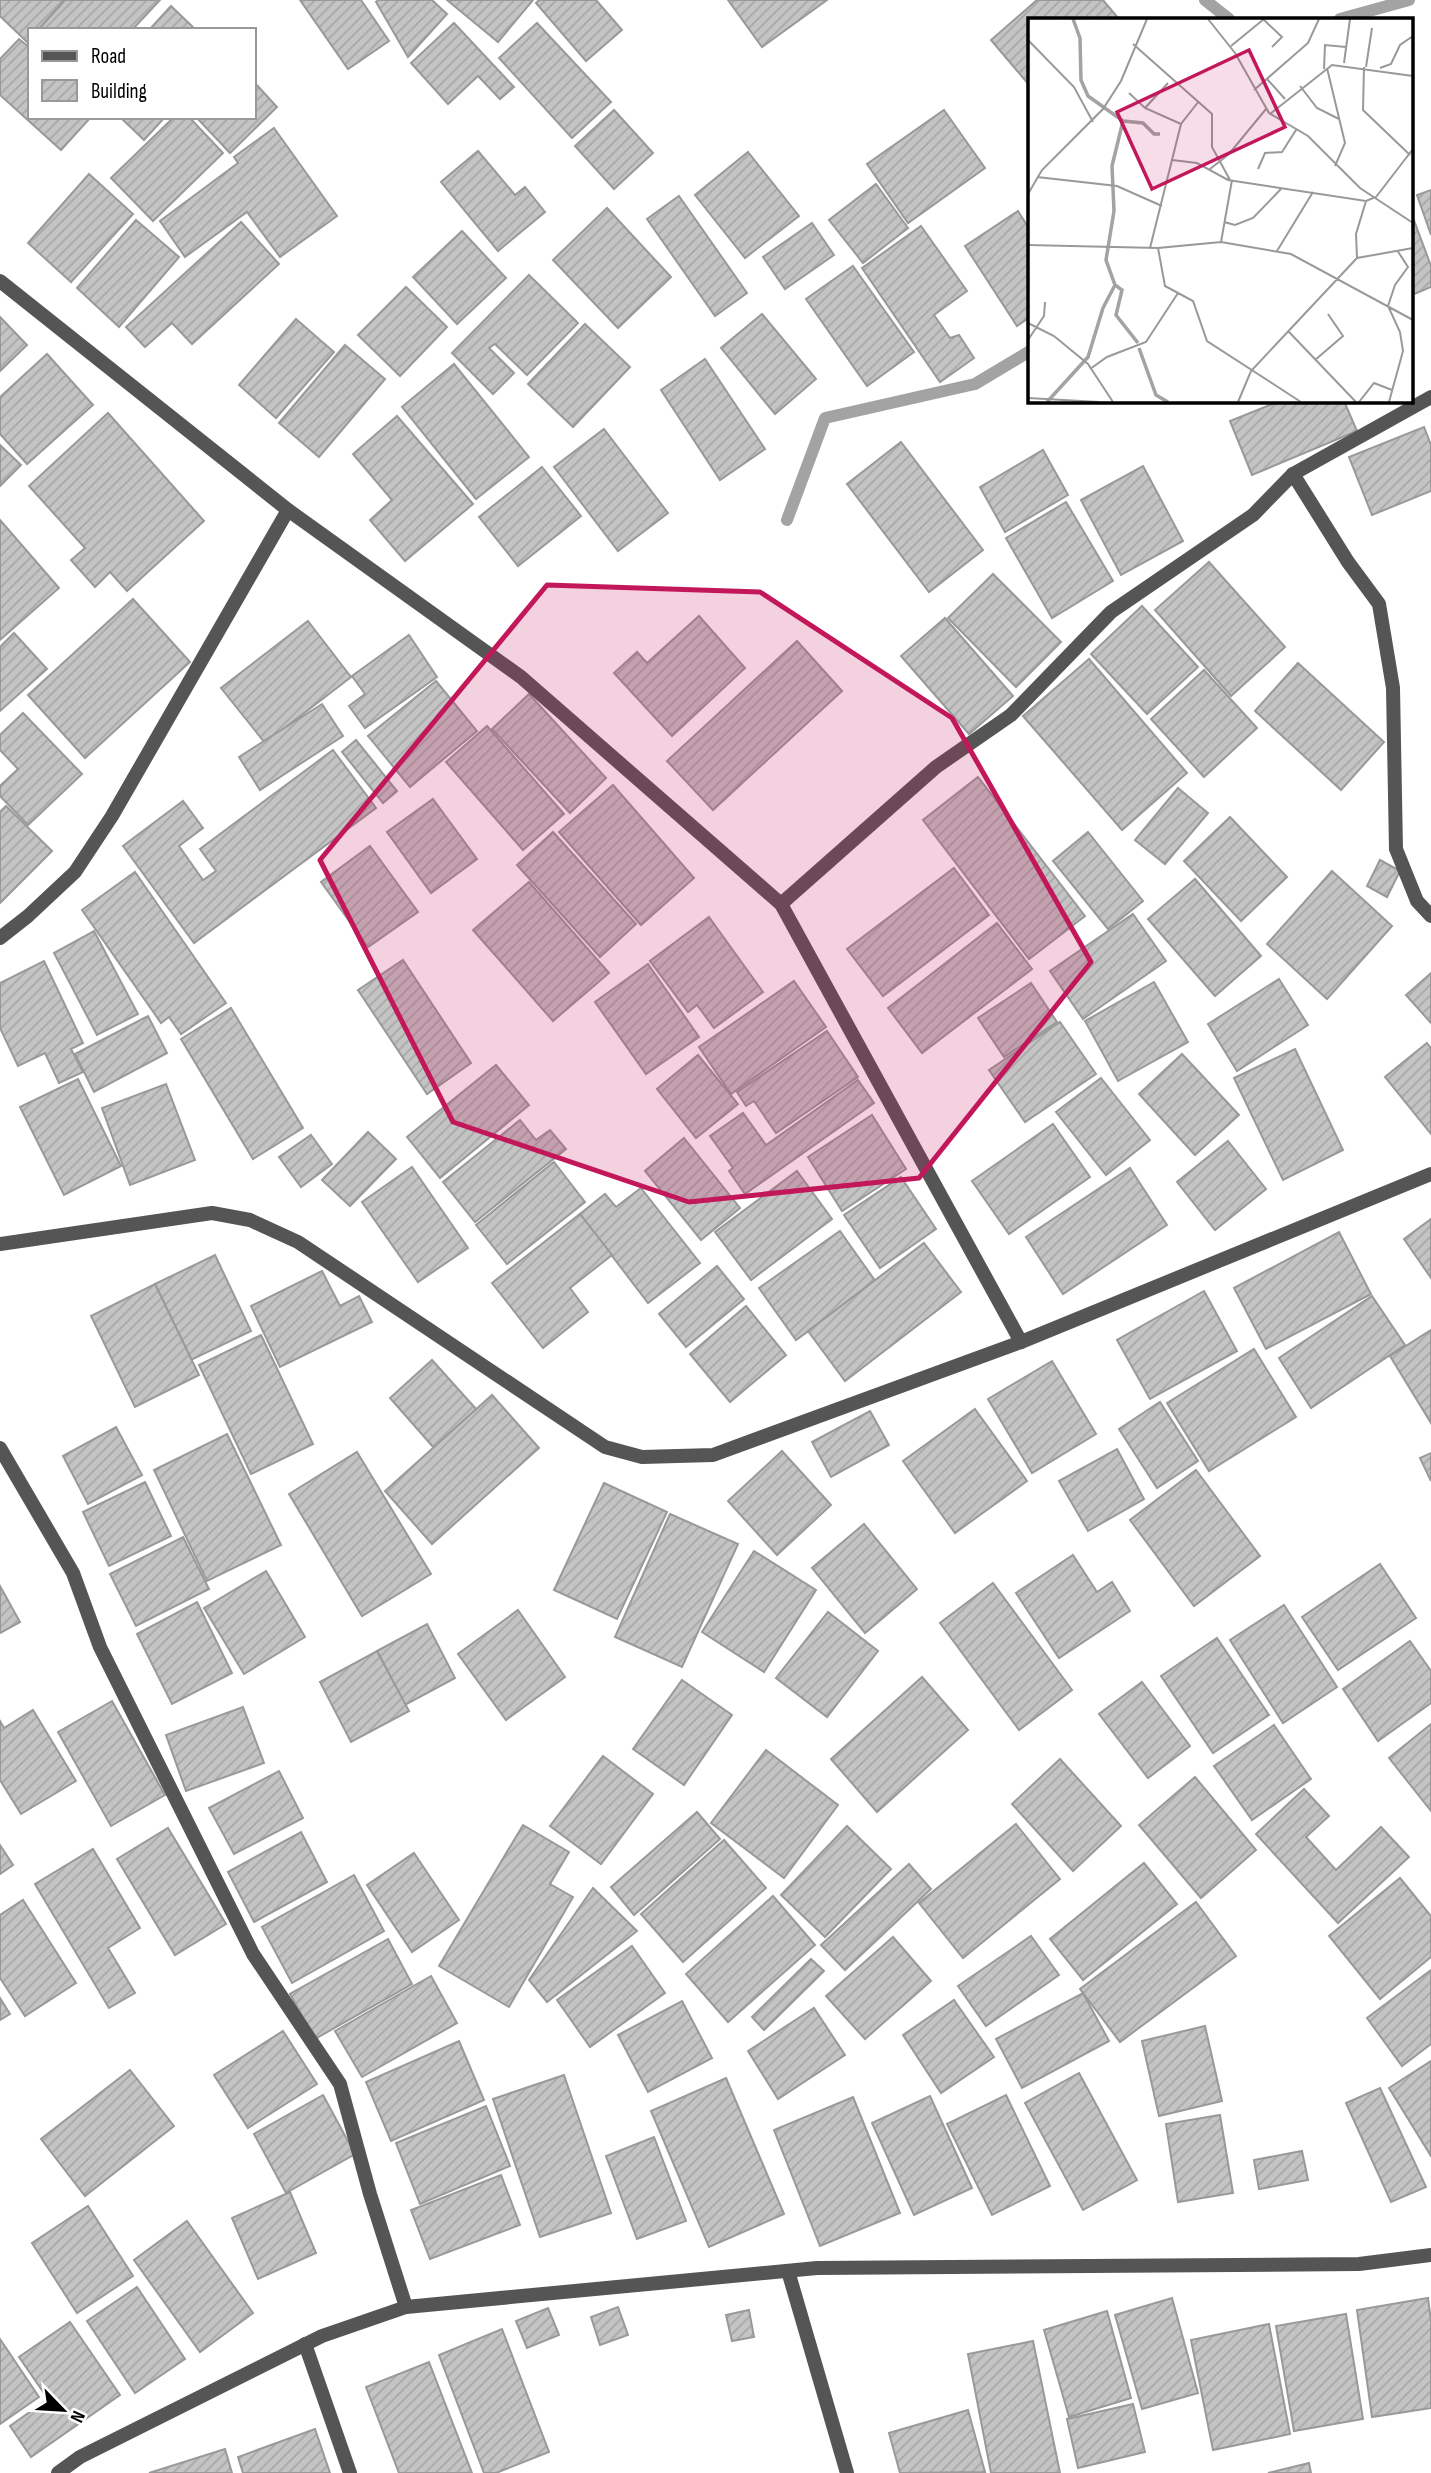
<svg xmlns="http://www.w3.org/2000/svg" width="1431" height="2473" viewBox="0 0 1431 2473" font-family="'Sofia Sans Condensed',sans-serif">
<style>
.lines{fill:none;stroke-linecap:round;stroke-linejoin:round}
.stream{stroke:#a3a3a3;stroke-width:12}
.building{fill:url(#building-hatch);stroke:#999;stroke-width:2}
.minor{stroke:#555;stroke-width:14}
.marked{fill:#c2185b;fill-opacity:0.2;stroke:#c2185b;stroke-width:5;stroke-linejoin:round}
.inset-river{fill:none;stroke:#a3a3a3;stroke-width:3.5}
.inset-road{fill:none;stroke:#999;stroke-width:2}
.view{fill:#c2185b;fill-opacity:0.15;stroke:#c2185b;stroke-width:3.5}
.inset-edge{fill:none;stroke:#000;stroke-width:3.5}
</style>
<defs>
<pattern id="building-hatch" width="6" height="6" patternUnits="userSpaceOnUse" patternTransform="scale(1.75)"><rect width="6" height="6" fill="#c4c4c4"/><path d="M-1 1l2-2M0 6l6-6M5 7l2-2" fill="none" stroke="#a7a7a7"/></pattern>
</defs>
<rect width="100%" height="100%" fill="#fff"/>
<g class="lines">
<g class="stream">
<path d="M1205 0 1229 19"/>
<path d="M1340 19 1409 0"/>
<path d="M787 520 825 418 975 384 1030 351"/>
</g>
</g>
<g class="building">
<path d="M0 0H65L38 30H30V38L27 42 0 16Z"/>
<path d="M65 0H160L132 30H38Z"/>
<path d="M300 0H361L389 41 348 69Z"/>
<path d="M378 0H432L447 14 408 57 376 2Z"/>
<path d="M447 0H533L498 42Z"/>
<path d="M539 0H596L622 30 586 61 536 3Z"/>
<path d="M728 0H827L762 47Z"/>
<path d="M1037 0H1103L1119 19H1030V86L991 40Z"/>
<path d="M171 6 196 30H149Z"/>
<path d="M454 23 514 87 500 99 478 76 448 104 411 63Z"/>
<path d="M537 23 611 102 572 138 499 58Z"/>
<path d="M19 39 30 48V117H91L61 150 0 95V59Z"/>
<path d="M254 82 277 107 230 153 196 117H254Z"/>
<path d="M614 110 653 153 614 189 575 146Z"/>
<path d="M944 110 985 168 908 223 867 164Z"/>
<path d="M120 117H165L144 140Z"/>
<path d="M174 117H189L223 153 153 221 111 178Z"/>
<path d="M274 128 337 216 280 257 247 212 185 257 160 221 238 163 234 157Z"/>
<path d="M478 151 515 195 525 187 545 212 498 251 441 182Z"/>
<path d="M748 152 799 216 745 258 695 195Z"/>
<path d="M89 174 133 214 71 282 28 243Z"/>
<path d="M876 184 908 228 863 263 829 220Z"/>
<path d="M1431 190V235L1417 195Z"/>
<path d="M679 196 747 293 715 316 647 219Z"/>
<path d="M607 208 671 277 618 328 553 260Z"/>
<path d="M1018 211 1030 230V317L1017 326 965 246Z"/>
<path d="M1412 215 1431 266V287L1412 295Z"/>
<path d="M136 220 179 257 119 327 77 288Z"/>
<path d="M241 222 279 264 192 344 172 323 145 347 126 327Z"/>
<path d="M812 223 834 255 785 289 763 257Z"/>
<path d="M921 226 967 291 934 315 950 338 959 335 974 358 940 382 862 268Z"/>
<path d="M462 231 506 278 457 324 413 277Z"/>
<path d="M853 266 914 352 867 386 806 299Z"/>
<path d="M529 275 578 323 527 375 495 344 489 348 514 373 493 394 452 353Z"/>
<path d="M406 287 447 327 400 376 358 335Z"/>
<path d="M762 314 816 379 775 414 721 348Z"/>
<path d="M0 317 27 345 0 371Z"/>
<path d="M296 319 334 352 276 418 239 385Z"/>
<path d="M585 324 630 367 573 427 528 384Z"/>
<path d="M345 345 385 379 319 457 279 423Z"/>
<path d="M47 354 93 405 27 464 0 434V397Z"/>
<path d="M705 359 765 449 720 480 661 390Z"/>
<path d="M454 364 529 457 476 499 402 407Z"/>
<path d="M1280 401H1344L1357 431 1252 475 1230 421Z"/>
<path d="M108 413 204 521 127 591 110 572 95 587 71 560 85 548 29 486Z"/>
<path d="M397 416 473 504 405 561 370 520 392 500 353 454Z"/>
<path d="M1424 427 1431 445V491L1372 515 1349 457Z"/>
<path d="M604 429 668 513 618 551 554 467Z"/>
<path d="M901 442 983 550 929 592 847 484Z"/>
<path d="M0 445 21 465 0 486Z"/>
<path d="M1043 450 1068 495 1005 532 980 487Z"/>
<path d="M1143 466 1183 541 1121 575 1081 500Z"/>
<path d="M542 467 581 516 518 566 479 517Z"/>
<path d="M1066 502 1113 581 1052 618 1006 538Z"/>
<path d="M0 520 59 588 0 640Z"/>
<path d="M1209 562 1285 647 1231 696 1155 610Z"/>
<path d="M993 574 1061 642 1016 687 948 618Z"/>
<path d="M133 599 190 662 85 758 28 695Z"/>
<path d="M1142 606 1198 667 1147 714 1091 654Z"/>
<path d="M699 616 745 668 672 736 614 673 637 652 647 663Z"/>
<path d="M945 618 1013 696 969 734 901 656Z"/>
<path d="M308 621 351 677 265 743 221 688Z"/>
<path d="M14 633 47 669 0 711V647Z"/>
<path d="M409 635 437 677 365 728 349 706 365 694 352 676Z"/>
<path d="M797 641 842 691 713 810 667 761Z"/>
<path d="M1089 659 1187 773 1122 830 1023 716Z"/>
<path d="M1298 663 1384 742 1341 790 1255 711Z"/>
<path d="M1204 670 1257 728 1204 777 1151 719Z"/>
<path d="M436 681 477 731 410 787 368 736Z"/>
<path d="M529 694 606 778 570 813 492 729Z"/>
<path d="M322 704 343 736 260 790 239 757Z"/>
<path d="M23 713 82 774 28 825 0 796V786L18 769 0 750V735Z"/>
<path d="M487 726 564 814 523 850 446 762Z"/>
<path d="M356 740 397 791 383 803 342 752Z"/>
<path d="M333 750 376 808 194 943 123 846 183 801 203 828 179 846 203 880 216 871 200 849Z"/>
<path d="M978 777 1085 916 1029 959 923 820Z"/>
<path d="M613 785 694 878 641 925 559 832Z"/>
<path d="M1178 788 1208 813 1165 864 1135 840Z"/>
<path d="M433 799 477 859 431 893 387 832Z"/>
<path d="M6 806 52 851 0 903V812Z"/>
<path d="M1230 817 1287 877 1241 921 1184 861Z"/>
<path d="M553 832 636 924 600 957 517 865Z"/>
<path d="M1088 832 1143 901 1108 929 1053 861Z"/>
<path d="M370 846 418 912 368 947 321 882Z"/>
<path d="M1380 860 1400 871 1387 897 1367 886Z"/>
<path d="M954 868 989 915 883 996 847 949Z"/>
<path d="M1332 871 1392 926 1327 999 1267 944Z"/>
<path d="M135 872 226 1003 181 1034 169 1017 161 1023 82 910Z"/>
<path d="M1195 879 1261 956 1215 996 1148 919Z"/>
<path d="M529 882 609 973 553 1021 473 930Z"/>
<path d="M1133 914 1166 961 1083 1019 1050 971Z"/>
<path d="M709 917 763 992 714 1028 697 1005 688 1012 650 961Z"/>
<path d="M997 923 1032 969 922 1053 888 1008Z"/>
<path d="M94 931 138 1014 97 1035 54 953Z"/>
<path d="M403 960 471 1063 427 1094 358 990Z"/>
<path d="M44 961 83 1043 71 1049 83 1072 59 1083 45 1053 18 1066 0 1028V983Z"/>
<path d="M648 964 699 1037 646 1074 595 1002Z"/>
<path d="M1431 973V1023L1406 995Z"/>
<path d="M1279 979 1308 1025 1237 1071 1208 1024Z"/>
<path d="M794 981 826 1027 731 1094 699 1047Z"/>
<path d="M1154 982 1188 1042 1118 1081 1085 1021Z"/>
<path d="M1031 983 1057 1022 1004 1057 978 1018Z"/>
<path d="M231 1008 303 1128 253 1159 181 1039Z"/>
<path d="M148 1016 167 1053 94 1092 75 1054Z"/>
<path d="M1060 1022 1096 1074 1025 1122 989 1070Z"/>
<path d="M827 1031 858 1077 776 1133 754 1101 746 1106 737 1092Z"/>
<path d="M1427 1043 1431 1048V1134L1385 1077Z"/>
<path d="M1295 1049 1343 1150 1283 1180 1234 1078Z"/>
<path d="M1182 1054 1239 1115 1195 1155 1139 1094Z"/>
<path d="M698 1055 738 1104 696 1138 657 1089Z"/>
<path d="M496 1065 529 1105 440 1178 407 1137Z"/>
<path d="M1101 1078 1150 1140 1106 1175 1056 1112Z"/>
<path d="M78 1079 121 1166 64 1195 20 1107Z"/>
<path d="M858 1080 874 1103 745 1194 729 1171 733 1168 710 1136 743 1113 766 1145Z"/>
<path d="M166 1084 195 1160 130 1185 102 1108Z"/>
<path d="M872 1115 906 1169 842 1211 808 1157Z"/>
<path d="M520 1120 536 1140 550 1130 566 1149 475 1222 443 1182Z"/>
<path d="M1053 1124 1090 1177 1009 1234 972 1181Z"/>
<path d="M368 1132 396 1159 350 1206 322 1180Z"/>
<path d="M311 1135 332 1164 301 1187 279 1157Z"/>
<path d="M684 1138 740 1208 701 1240 645 1171Z"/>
<path d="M1228 1141 1266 1189 1215 1230 1177 1182Z"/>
<path d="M554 1162 585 1202 507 1264 476 1225Z"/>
<path d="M412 1167 468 1248 418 1282 362 1202Z"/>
<path d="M1130 1168 1167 1225 1063 1294 1026 1237Z"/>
<path d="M797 1171 832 1219 751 1280 715 1232Z"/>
<path d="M901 1177 936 1229 880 1268 844 1215Z"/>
<path d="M641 1188 700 1263 648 1303 580 1214 605 1194 616 1207Z"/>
<path d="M580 1214 612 1255 570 1288 588 1312 543 1348 492 1283Z"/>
<path d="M1431 1219V1278L1404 1239Z"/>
<path d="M840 1231 876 1282 796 1340 759 1288Z"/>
<path d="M1339 1232 1371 1294 1266 1349 1234 1288Z"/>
<path d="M924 1243 961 1292 845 1381 808 1331Z"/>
<path d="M215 1255 251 1331 191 1360 155 1284Z"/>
<path d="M717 1266 744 1299 686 1347 659 1314Z"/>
<path d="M322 1271 340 1306 359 1296 372 1322 280 1367 251 1306Z"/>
<path d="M155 1284 199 1375 135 1407 91 1316Z"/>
<path d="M1204 1291 1237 1351 1150 1399 1117 1340Z"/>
<path d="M1372 1296 1405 1345 1311 1408 1279 1358Z"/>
<path d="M746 1306 786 1355 730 1402 690 1354Z"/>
<path d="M1431 1330V1423L1390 1356Z"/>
<path d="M261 1335 313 1444 251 1474 199 1365Z"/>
<path d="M1254 1349 1296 1417 1209 1471 1167 1403Z"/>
<path d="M432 1360 477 1410 434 1448 390 1398Z"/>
<path d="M1052 1361 1096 1434 1032 1473 988 1399Z"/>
<path d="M492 1395 539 1448 432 1544 385 1491Z"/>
<path d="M1160 1402 1198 1461 1157 1488 1119 1429Z"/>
<path d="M975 1409 1027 1481 955 1533 903 1461Z"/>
<path d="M870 1411 889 1445 831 1477 812 1442Z"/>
<path d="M116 1427 142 1475 88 1504 63 1456Z"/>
<path d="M227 1434 281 1545 207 1581 154 1470Z"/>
<path d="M1117 1449 1144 1499 1088 1531 1059 1481Z"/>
<path d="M782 1451 831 1505 777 1555 728 1501Z"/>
<path d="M357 1452 431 1574 362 1616 289 1494Z"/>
<path d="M1431 1453V1481L1420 1458Z"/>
<path d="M1196 1470 1260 1556 1194 1606 1130 1520Z"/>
<path d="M145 1482 171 1536 109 1566 83 1512Z"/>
<path d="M604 1483 667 1512 617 1619 554 1590Z"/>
<path d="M670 1514 738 1544 682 1667 615 1637Z"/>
<path d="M864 1524 917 1589 865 1633 812 1568Z"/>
<path d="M183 1537 209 1589 136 1626 110 1574Z"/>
<path d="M754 1551 816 1590 764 1672 702 1632Z"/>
<path d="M1073 1555 1097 1592 1112 1582 1130 1611 1059 1658 1016 1593Z"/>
<path d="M1380 1564 1416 1618 1338 1670 1302 1617Z"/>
<path d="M266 1571 305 1637 244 1674 204 1608Z"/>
<path d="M993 1583 1072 1690 1019 1730 940 1623Z"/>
<path d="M0 1586 20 1622 0 1633Z"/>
<path d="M197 1602 232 1673 172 1704 137 1634Z"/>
<path d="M1284 1605 1337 1687 1283 1723 1230 1640Z"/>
<path d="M518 1610 565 1677 506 1720 458 1654Z"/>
<path d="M828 1612 878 1651 827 1717 776 1678Z"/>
<path d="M427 1624 455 1678 405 1705 377 1651Z"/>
<path d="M1217 1638 1269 1715 1213 1753 1161 1676Z"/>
<path d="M1410 1641 1431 1671V1703L1378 1741 1343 1689Z"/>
<path d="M377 1651 409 1711 351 1742 320 1682Z"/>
<path d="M922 1677 968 1730 877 1812 831 1759Z"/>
<path d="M682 1680 732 1715 684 1785 633 1749Z"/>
<path d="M1142 1682 1190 1746 1148 1778 1099 1714Z"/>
<path d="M112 1701 165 1795 111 1826 58 1732Z"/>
<path d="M243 1707 264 1763 186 1791 166 1735Z"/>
<path d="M33 1710 76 1781 21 1814 0 1780V1721L4 1728Z"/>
<path d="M1431 1724V1811L1389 1758Z"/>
<path d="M1274 1725 1311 1779 1252 1820 1214 1766Z"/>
<path d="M766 1750 838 1805 784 1878 711 1823Z"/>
<path d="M603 1756 653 1794 601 1864 550 1826Z"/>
<path d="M1060 1759 1121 1826 1073 1871 1012 1804Z"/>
<path d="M279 1771 303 1818 234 1854 209 1808Z"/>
<path d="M1195 1777 1256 1850 1201 1898 1139 1825Z"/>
<path d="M1304 1789 1329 1816 1306 1837 1336 1870 1381 1827 1409 1857 1338 1923 1256 1834Z"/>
<path d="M697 1812 720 1839 634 1915 611 1887Z"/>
<path d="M1016 1824 1060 1879 963 1958 919 1903Z"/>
<path d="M523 1825 569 1852 550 1884 573 1897 509 2007 439 1966Z"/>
<path d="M847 1826 891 1869 825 1937 781 1895Z"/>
<path d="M168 1828 226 1924 175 1955 117 1859Z"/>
<path d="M301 1832 327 1882 254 1922 228 1872Z"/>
<path d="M724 1840 766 1888 683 1962 641 1914Z"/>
<path d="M0 1845 13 1865 0 1874Z"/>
<path d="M93 1849 140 1928 108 1948 135 1993 109 2008 35 1884Z"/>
<path d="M414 1853 459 1920 412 1952 367 1885Z"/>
<path d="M1144 1863 1177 1904 1083 1980 1050 1939Z"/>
<path d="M909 1864 931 1889 845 1970 821 1945Z"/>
<path d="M354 1875 384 1931 292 1983 262 1927Z"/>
<path d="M1400 1878 1431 1916V1957L1380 1999 1329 1936Z"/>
<path d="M593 1888 637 1931 547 2002 529 1980Z"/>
<path d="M773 1896 815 1945 728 2022 686 1974Z"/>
<path d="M23 1900 76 1983 25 2016 0 1978V1915Z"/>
<path d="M1196 1902 1236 1956 1120 2042 1080 1989Z"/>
<path d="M1031 1936 1059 1975 986 2026 958 1986Z"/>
<path d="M893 1937 931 1981 865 2039 826 1996Z"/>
<path d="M388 1939 412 1984 315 2039 290 1994Z"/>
<path d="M632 1946 665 1993 590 2047 557 2000Z"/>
<path d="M811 1959 824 1971 764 2030 752 2017Z"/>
<path d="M1431 1970V2044L1402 2066 1367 2018Z"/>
<path d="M431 1976 457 2023 362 2077 335 2031Z"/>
<path d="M1083 1993 1109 2041 1022 2088 996 2039Z"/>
<path d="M0 1998 10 2014 0 2020Z"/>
<path d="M954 2000 994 2057 941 2093 903 2035Z"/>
<path d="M682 2001 712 2058 648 2092 618 2035Z"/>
<path d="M814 2008 845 2055 778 2099 748 2051Z"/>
<path d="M1205 2026 1222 2101 1159 2116 1142 2041Z"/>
<path d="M283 2031 317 2084 248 2128 214 2075Z"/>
<path d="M459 2041 484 2100 391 2141 366 2082Z"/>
<path d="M1431 2061V2156L1389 2088Z"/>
<path d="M130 2070 174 2126 85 2196 41 2139Z"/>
<path d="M1079 2073 1137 2180 1083 2210 1025 2103Z"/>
<path d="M564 2075 611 2213 540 2237 493 2099Z"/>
<path d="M726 2078 784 2214 709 2247 651 2111Z"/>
<path d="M1380 2088 1426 2187 1391 2202 1346 2103Z"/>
<path d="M323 2095 355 2154 286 2193 254 2134Z"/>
<path d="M1006 2095 1050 2186 992 2215 947 2124Z"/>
<path d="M930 2096 972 2188 914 2215 872 2123Z"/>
<path d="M853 2097 900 2213 820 2246 774 2130Z"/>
<path d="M486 2106 510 2166 420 2204 396 2143Z"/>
<path d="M1220 2115 1233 2193 1178 2202 1166 2124Z"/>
<path d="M654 2137 686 2221 637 2239 606 2156Z"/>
<path d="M1302 2151 1308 2180 1259 2189 1254 2160Z"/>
<path d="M501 2175 520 2225 430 2259 411 2210Z"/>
<path d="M290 2192 316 2253 258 2279 232 2218Z"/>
<path d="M88 2206 133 2276 77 2313 32 2243Z"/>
<path d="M187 2221 253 2313 200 2352 134 2260Z"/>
<path d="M137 2287 185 2359 135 2393 87 2321Z"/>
<path d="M1172 2298 1198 2393 1142 2409 1115 2315Z"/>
<path d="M1428 2298 1431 2321V2408L1372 2417 1357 2310Z"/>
<path d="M618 2307 628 2335 600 2345 591 2317Z"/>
<path d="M548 2308 559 2335 527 2348 516 2321Z"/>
<path d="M749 2310 754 2337 732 2341 726 2315Z"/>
<path d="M1107 2311 1131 2398 1069 2417 1044 2330Z"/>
<path d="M1346 2314 1363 2419 1294 2431 1276 2326Z"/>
<path d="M70 2322 120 2395 31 2457 10 2426 48 2399 19 2357Z"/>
<path d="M1269 2324 1290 2434 1213 2450 1191 2340Z"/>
<path d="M502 2329 549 2452 496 2473H484L439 2355Z"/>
<path d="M0 2339 39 2397 0 2424Z"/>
<path d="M1033 2341 1060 2473H991L968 2354Z"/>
<path d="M429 2362 472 2473H399L366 2387Z"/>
<path d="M1133 2404 1145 2452 1078 2468 1067 2419Z"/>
<path d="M968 2410 985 2472 900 2473 889 2433Z"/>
<path d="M315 2429 330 2473H243L238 2457Z"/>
<path d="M225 2449 232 2473H149Z"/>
<path d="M1309 2463 1311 2473H1268Z"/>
</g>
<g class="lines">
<g class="minor">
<path d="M0 281 288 510 521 677 781 904 1021 1342"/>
<path d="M1293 474 1348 562 1379 604 1393 688 1396 849 1417 901 1431 916"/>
<path d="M781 904 936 767 1011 715 1111 612 1253 515 1293 474 1431 397"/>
<path d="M0 938 28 916 75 872 112 816 288 510"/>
<path d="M0 1244 212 1213 250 1220 298 1242 605 1447 642 1457 713 1455 1021 1342 1431 1174"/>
<path d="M0 1448 73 1573 100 1647 253 1954 340 2084 370 2194 406 2307"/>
<path d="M788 2271 847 2473"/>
<path d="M305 2344 350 2473"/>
<path d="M58 2473 80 2457 322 2336 406 2307 817 2268 1359 2264 1431 2255"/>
</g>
</g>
<path class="marked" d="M547 585 760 592 952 718 1091 962 919 1178 689 1202 453 1122 320 860Z"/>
<g transform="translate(1028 18)">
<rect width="385" height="385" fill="#fff"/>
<path class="inset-river" d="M45 1 52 20 53 62 60 78 95 103 115 105 126 116H132M95 103 84 148 86 193 78 242 87 267 94 272 88 297 110 325M111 330 128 377 140 384M19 384 60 339 75 290 87 267"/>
<path class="inset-road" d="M180 1 207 35 241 95 280 118 332 170 385 205M235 1 254 19 244 29M0 22 46 69 65 104M105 26 184 96V129L202 162M203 28 236 1M316 45 322 1M336 49 335 92 382 137M338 49 344 10M299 50 317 125 307 148M352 50 363 46 372 27 385 18M296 51 297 27 318 29M239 61 257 81M272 68 289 90 311 101M226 72 280 25 291 1M101 75 117 90 153 106M117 90 140 65M242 96 304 47 385 58M144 142 169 145 200 162 338 183 348 179 385 131M182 151 201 136 238 91M230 151 237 135 254 134 268 112M9 159 89 168 134 188M0 176 14 152 75 91 93 63 119 1M196 204 207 207 225 200 253 171M193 224 204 162M0 227 130 230 193 224 263 236 385 302M122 230 153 106 171 83M130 230 137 268 165 283 179 323 273 384M249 233 285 174M329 240 328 216 338 183M0 305 26 318 60 346 85 384M261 314 328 384M0 322 16 298 17 284M287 342 315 318 300 296M62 351 79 339 118 324 150 275M0 380 71 384M210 384 223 353 329 240 385 230M331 384 346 365 364 372M361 384 375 333 372 314 360 288 367 267 380 249 369 232"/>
<path class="view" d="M221 32 257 109 124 171 89 94Z"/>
<rect width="385" height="385" class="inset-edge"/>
</g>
<rect x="28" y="28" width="228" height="91" fill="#ffffff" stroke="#999999" stroke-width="2"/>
<rect x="42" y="51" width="35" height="10" fill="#555555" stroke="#999999" stroke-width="2"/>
<text x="91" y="63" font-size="21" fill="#000000">Road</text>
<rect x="42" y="80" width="35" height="21" fill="url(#building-hatch)" stroke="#999999" stroke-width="2"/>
<text x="91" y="98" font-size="21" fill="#000000">Building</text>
<g transform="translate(63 2410) rotate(115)" stroke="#ffffff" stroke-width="5" paint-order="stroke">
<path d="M0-5L12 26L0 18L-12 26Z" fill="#000000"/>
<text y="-10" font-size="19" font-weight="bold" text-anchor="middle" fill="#000000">N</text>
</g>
</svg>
